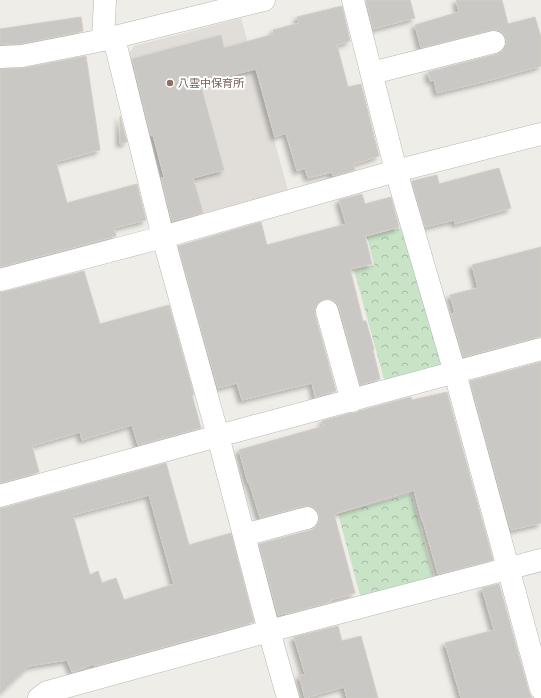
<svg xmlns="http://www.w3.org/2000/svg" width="541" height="698" viewBox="0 0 541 698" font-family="'Public Sans','Noto Sans JP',sans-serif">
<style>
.education{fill:#e1ded9}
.park{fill:url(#park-crowns)}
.building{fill:#cac8c4;stroke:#d3cec6;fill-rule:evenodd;filter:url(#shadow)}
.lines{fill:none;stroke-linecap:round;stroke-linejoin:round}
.minor-casing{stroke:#b4b7ba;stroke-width:23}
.minor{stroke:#fff;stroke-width:22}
.education-dot{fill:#8d6e63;stroke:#fff;stroke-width:1.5}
.labels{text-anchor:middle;stroke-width:4;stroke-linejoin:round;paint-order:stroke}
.education-label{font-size:11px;fill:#785e54;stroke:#fff;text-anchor:start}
</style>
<defs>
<pattern id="park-crowns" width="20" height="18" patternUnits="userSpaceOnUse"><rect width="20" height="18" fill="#c9e3c7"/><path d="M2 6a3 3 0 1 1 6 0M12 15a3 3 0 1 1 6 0" fill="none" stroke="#a6bba5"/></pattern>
<filter id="shadow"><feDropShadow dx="-3.5" dy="3.5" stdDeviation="2" flood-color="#0004"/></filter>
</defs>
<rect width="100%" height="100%" fill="#efede7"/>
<path class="education" d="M241 18 290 198 180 228 171 222 127 57 134 46Z"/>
<g class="park">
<path d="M407 226 443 359 439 369 385 383 354 270 374 265 367 237Z"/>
<path d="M411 494 435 581 362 602 338 514Z"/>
</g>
<g class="building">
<path d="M366 0H410L415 18 373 29Z"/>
<path d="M456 0H502L508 24 535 17 541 37V66L483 82H482L437 93 434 80 430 81 428 72 497 54 503 51 506 45V39L503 33 498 30H491L421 48 415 25 459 12Z"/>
<path d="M342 6 350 41 337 45 348 87 361 84 379 156 354 164 355 170 333 176 332 172 308 178 305 168 297 171 286 133 275 137 256 69 200 83 224 170 193 178 203 213 172 221 161 178 164 177 153 135 151 136 132 59 221 35 224 48 274 34 273 30 299 23 297 17Z"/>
<path d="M81 17 83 31 20 44H0V29Z"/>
<path d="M86 56 100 150 56 162 67 203 137 184 146 220 114 228 116 236 0 267V69L24 68Z"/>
<path d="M120 116 127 142 120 144Z"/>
<path d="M499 168 511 208 455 224 454 220 425 227 412 181 437 175 439 184Z"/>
<path d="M362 194 365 204 391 197 399 227 365 236 372 264 350 269 363 321H366L374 349 373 350 380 379 360 385 339 307 336 302 330 299H324L318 303 315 308V314L336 391 315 397 312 383 242 400 237 383 218 388 178 246 261 222 267 245 346 224 339 200Z"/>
<path d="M541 247V337H538L463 357 451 314 455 313 450 295 478 288 472 265Z"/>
<path d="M84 271 100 324 169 305 194 395H192L201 428 138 445 132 425 82 440 80 432 32 446 39 472 0 483V292H3Z"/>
<path d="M541 362V523L511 530 470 381Z"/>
<path d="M447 392 493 560 438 574 423 521H422L414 490 334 514 355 593 330 600 331 602 285 614V613L278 615 259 544 311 530 316 527 319 522V515L316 509 310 506H304L260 518 249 482 248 483 239 450 324 426 322 421 351 413H355L359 411 411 397 412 400Z"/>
<path d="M166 463 189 545 231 533 254 622 112 661V660L106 663 94 666 93 664 72 672 67 660 29 666 0 694V508H3ZM149 495 174 584 124 600 116 578 102 583 98 571 90 575 73 515Z"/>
<path d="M499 584 529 692 532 698H461L445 643 494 630 482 588Z"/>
<path d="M338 626 342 641 361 636 378 698H347L344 687 305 698 299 676 305 674 294 637Z"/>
</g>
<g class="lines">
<g class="minor-casing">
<g id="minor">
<path d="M353 0 396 171 455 373 541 689"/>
<path d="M114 38 163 237 218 436 269 631 288 698"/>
<path d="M103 40 105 0"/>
<path d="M0 57 22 56 103 40 264 0"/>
<path d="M372 73 494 42"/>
<path d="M0 280 163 237 396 171 541 134"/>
<path d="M327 311 352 401"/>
<path d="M0 496 218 436 541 349"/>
<path d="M244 535 307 518"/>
<path d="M39 698 47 692 269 631 541 560"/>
</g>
</g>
<use href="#minor" class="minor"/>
</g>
<circle class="education-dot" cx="170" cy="83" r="4"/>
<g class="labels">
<g class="education-label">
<text x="178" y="87">八雲中保育所</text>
</g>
</g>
</svg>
